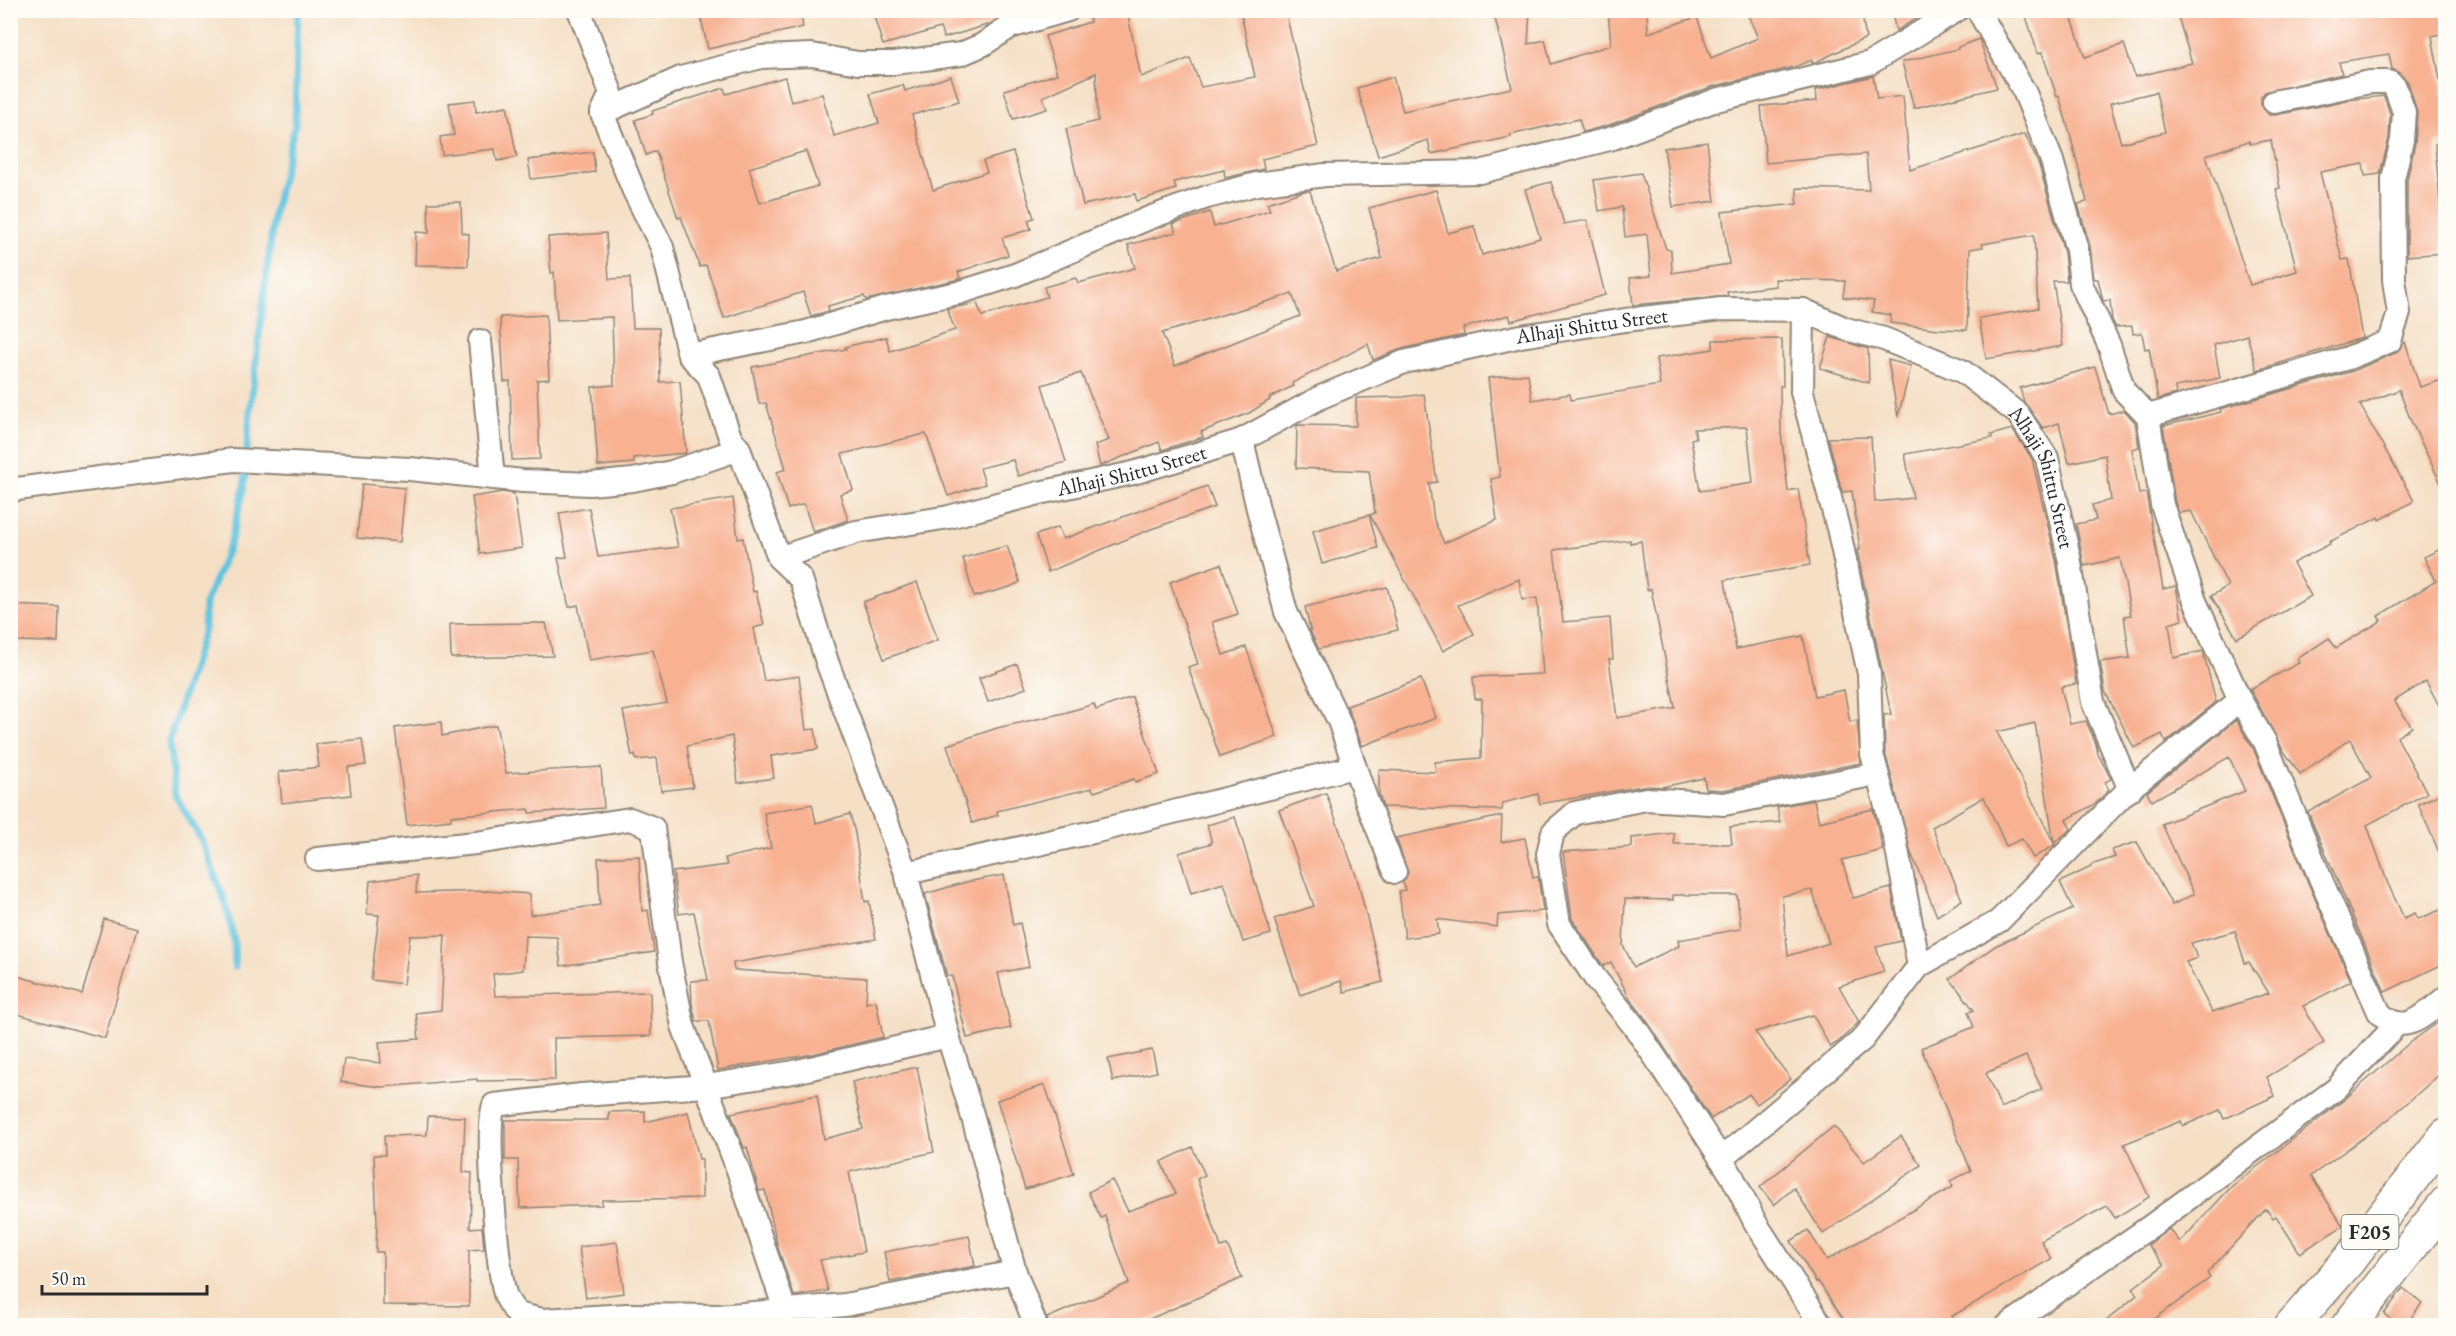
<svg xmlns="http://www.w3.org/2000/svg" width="2456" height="1336" viewBox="0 0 2456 1336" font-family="'EB Garamond',serif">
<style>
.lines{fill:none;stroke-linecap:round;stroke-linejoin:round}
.stream{stroke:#61c4df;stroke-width:7}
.building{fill:#f8b191;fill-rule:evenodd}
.minor-casing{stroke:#908578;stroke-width:26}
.primary-casing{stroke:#908578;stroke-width:36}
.minor{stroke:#fff;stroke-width:22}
.primary{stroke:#fff;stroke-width:33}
.labels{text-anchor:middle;stroke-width:5;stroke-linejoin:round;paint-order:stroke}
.shield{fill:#fdfcf7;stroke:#6a6a68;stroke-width:1.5}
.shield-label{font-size:20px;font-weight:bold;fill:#2b2b2b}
.street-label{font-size:21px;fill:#2b2b2b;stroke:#fdfcf7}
</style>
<rect width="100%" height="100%" fill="#fdfcf7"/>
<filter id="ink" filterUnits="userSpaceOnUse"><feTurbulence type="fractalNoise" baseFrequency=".0167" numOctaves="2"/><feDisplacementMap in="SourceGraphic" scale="12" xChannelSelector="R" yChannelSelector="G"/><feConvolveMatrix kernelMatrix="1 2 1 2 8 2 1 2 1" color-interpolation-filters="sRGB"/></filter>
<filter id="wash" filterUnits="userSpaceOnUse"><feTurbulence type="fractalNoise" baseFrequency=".008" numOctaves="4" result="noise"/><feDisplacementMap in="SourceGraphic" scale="24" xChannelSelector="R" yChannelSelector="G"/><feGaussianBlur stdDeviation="1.35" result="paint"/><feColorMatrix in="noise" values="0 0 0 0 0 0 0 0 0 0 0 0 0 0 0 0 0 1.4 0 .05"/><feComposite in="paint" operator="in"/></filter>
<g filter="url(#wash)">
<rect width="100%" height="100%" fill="#f5dfc5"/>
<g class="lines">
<path class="stream" d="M235 967 234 940 225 902 201 839 175 795 169 741 204 630 205 604 230 544 244 488 250 411 274 213 295 124 298 10"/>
</g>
<g id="blocks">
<g class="building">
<path d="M699 10H800L803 27 708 49Z"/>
<path d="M872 10H1018L1003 15 990 24 944 38 940 28 883 45Z"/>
<path d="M1240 10H1285L1318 146 1262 159 1264 169 1225 178 1224 170 1174 182 1176 189 1137 201 1135 194 1083 205 1066 129 1098 121 1096 73 1043 97 1047 109 1013 119 1004 90 1057 74 1045 36 1090 22 1089 19 1127 11 1141 77 1190 58 1201 87 1255 77Z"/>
<path d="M1493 10H1530L1528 44 1545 40 1551 64 1611 45 1608 10H1647L1648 33 1697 17 1711 58 1758 38 1746 10H1861L1866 38 1816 62 1812 63V60L1794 67 1711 87 1609 125 1583 132 1579 119 1510 135 1511 137 1431 154 1428 140 1378 156 1357 88 1393 77 1403 111 1512 88Z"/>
<path d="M1891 10H1930L1896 31Z"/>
<path d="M2024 10H2069L2085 57 2124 44 2135 77 2192 63 2176 10H2224L2226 15 2243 10H2445V33L2432 36 2443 97 2445 96V141L2435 144 2444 253 2407 256V180L2415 143 2417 112 2408 82 2398 72 2392 69 2389 54 2339 62 2342 74 2265 92 2261 97V105L2269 115H2276L2348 100 2384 96 2390 114 2389 138 2380 174 2365 176 2363 164 2320 172 2342 260 2349 259 2362 338 2257 370 2247 335 2214 345 2220 378 2175 387 2176 394 2158 399 2149 348 2145 349 2142 333 2133 334 2132 326 2116 327 2112 320 2110 300 2103 301 2098 279H2094L2090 247 2078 204 2087 202 2070 134 2059 96 2057 97 2042 52 2038 54ZM2156 92 2165 132 2121 143 2110 103ZM2271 140 2280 188 2276 189 2297 271 2250 285 2206 155 2249 141 2250 144Z"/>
<path d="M1979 39 1997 88 1914 108 1902 62 1958 49V47Z"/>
<path d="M951 76 959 101 912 115 933 190 987 172 983 161 1013 152 1034 218 1028 220 1031 229 1002 238 1008 255 958 272 960 278 955 280 866 300 864 296 828 306 829 311 811 316 803 292 724 318 706 265 700 267 681 217 678 218 656 151 646 155 635 120 653 114 652 111 724 88 726 94 785 77 791 102 822 94 834 136 879 123 870 94 903 85 905 91ZM806 151 818 186 760 203 749 168Z"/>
<path d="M1873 76 1877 99 1903 96 1910 170 2025 134 2039 165 2064 253 2067 281H2053L2063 346 1986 359 1979 318 2038 308 2034 235 1982 244 1983 247 1970 249 1967 330 1939 329 1890 323 1891 315 1872 312 1874 301 1843 297 1845 281 1775 279 1776 286 1727 292 1728 296 1633 305 1630 278 1651 276 1647 234 1625 237 1622 207 1599 211 1594 180 1641 173 1666 249 1671 250 1672 273 1729 264 1722 212 1797 204V188L1869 190 1866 154 1766 163 1761 106 1817 101 1816 90Z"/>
<path d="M475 100 476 112 507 106 517 157 497 161 495 149 442 155 440 137 454 135 449 103Z"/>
<path d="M1707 142 1715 201 1673 207 1664 148Z"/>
<path d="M593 152 595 172 531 179 528 160Z"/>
<path d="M1551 182 1564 224 1587 220 1605 295 1511 321 1509 315 1463 328 1464 335 1401 349 1373 360 1368 344 1292 383 1293 386 1269 398 1270 400 1249 413 1201 432 1203 437 1162 450 1159 442 1100 466 1095 445 1109 440 1081 373 1042 385 1066 462 1018 476 1013 460 980 468 985 484 948 496 926 434H924L842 454 853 490 840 494 848 520 813 532 804 504 788 509 777 472 786 469 766 403 759 404 752 367 846 349 845 347 886 337 890 351 955 330 947 309 977 303 982 316 1047 297 1044 287 1076 278 1078 283 1135 268 1128 245 1176 232 1173 224 1210 212 1214 227 1270 210 1267 203 1304 191H1310L1336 271 1382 258 1369 208 1436 190 1448 233 1474 226 1482 255 1540 238 1525 189ZM1292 294 1300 316 1175 366 1162 333Z"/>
<path d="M461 202 462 233 469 234 468 266 415 265 416 232 429 233 428 203Z"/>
<path d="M606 233 609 279 630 278 633 328H659L660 382 680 381 686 453 634 458V463L598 466 592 387 614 385 612 317 557 320 554 272 551 273 548 237Z"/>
<path d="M546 315 549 379 537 380 540 459 512 460 510 381 504 382 500 317Z"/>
<path d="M1830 337 1868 349 1869 383 1820 368Z"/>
<path d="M1782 339 1783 386H1780L1781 433 1788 491 1798 489 1810 565 1725 580 1736 649 1803 636 1815 696 1844 690 1850 722 1857 720 1861 763 1723 790 1706 789 1704 778 1662 787 1643 786 1540 804 1538 794 1503 803 1502 810 1383 807 1379 794V770L1436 772 1435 762 1481 758 1482 699H1475L1473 677 1543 674 1537 598 1522 600 1519 579 1458 605 1474 634 1443 651 1370 515 1375 513 1369 471 1296 468 1297 425 1356 426V398L1403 397 1424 394 1437 482 1429 483 1434 520 1444 543 1497 520 1491 479 1500 477 1488 378 1528 374 1532 400 1570 394 1571 400 1660 385 1656 358 1713 349V340ZM1747 427 1753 483 1700 491 1691 439 1696 438 1694 429ZM1630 540V543L1641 541 1647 590 1651 589 1675 708 1617 718 1609 659H1613L1610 618 1563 622 1554 550Z"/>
<path d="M2405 342 2420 387 2445 379V492L2411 421 2399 390 2360 405 2414 501 2380 520 2379 517 2329 542 2330 544 2293 563 2311 596 2237 638 2211 596 2228 586 2191 511 2179 513 2175 502 2163 426 2221 412 2220 409 2353 371 2396 353Z"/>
<path d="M1888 360 1911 366 1898 417Z"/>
<path d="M2095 367 2109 414 2124 410 2135 422 2139 447 2132 449 2139 494 2146 493 2163 589 2176 586 2182 620 2169 624 2174 658 2203 651 2216 702 2166 742 2162 734 2134 748 2105 691 2100 662 2130 658 2124 616 2131 615 2120 558 2084 566 2076 524 2096 520 2092 505 2111 500 2105 455 2069 463 2059 423 2043 428 2024 402 2020 388Z"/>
<path d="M2012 429 2032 459 2056 560 2076 684 2061 687 2070 724 2086 721 2096 744 2098 754 2111 779 2105 782 2109 790 2095 804 2066 820 2071 829 2054 843 2035 723 1997 732 2055 845 2033 858 2022 839 2006 846 1984 797 1932 827 1962 900 1937 916 1911 853 1885 752 1884 715 1891 714 1857 550H1860L1852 491 1842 492 1828 438 1871 437 1875 502 1913 498 1905 454 1992 438 1991 435Z"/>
<path d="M362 484 405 488 400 542 357 538Z"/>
<path d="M1207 486 1215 507 1151 529 1048 572 1036 535 1058 527 1063 539Z"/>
<path d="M502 492 514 494 522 548 480 554 472 497Z"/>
<path d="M733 498 738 539 743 538 753 592 756 591 764 625 754 628 764 681 799 676 806 730 815 729 818 749 771 756 774 778 738 783 732 736 687 746 693 787 661 791 657 758 636 760 635 755 632 756 623 711 667 703 653 650 589 660 578 605 569 607 558 558 567 557 559 513 589 508 598 557 678 547 670 508Z"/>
<path d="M1369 515 1378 548 1322 564 1313 531Z"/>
<path d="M1007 546 1020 582 1010 587 974 597 963 558Z"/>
<path d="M2445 547V717L2426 681 2394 701 2412 727 2397 737 2427 793 2367 825 2388 884 2404 918 2415 913 2418 919 2445 908V963L2385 992 2308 812 2371 778 2350 739 2300 774 2283 750 2250 689 2299 663 2297 659 2329 638 2336 648 2381 621 2378 616 2436 581 2424 557Z"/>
<path d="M1221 564 1238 614 1212 622 1223 655 1246 647 1277 737 1220 757 1188 667 1198 664 1170 582Z"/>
<path d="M917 582 938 640 884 659 863 602Z"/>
<path d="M1387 587 1398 630 1319 649 1311 633 1305 607Z"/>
<path d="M10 605 59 607 58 642 10 641Z"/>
<path d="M546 623 553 656 451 658 450 624Z"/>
<path d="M1017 664 1026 688 988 702 979 678Z"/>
<path d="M1421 679 1436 718 1362 746 1347 706Z"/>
<path d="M1132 697 1159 774 1135 782 1134 779 1094 792 1092 788 997 811 998 815 972 823 947 745 997 728 1064 713 1094 704 1096 710Z"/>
<path d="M2236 720 2253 748 2309 885 2351 981 2303 1006 2324 1043 2267 1077 2275 1096 2224 1119 2220 1110 2183 1126 2181 1121 2124 1144 2149 1197 2115 1218 2107 1206 2041 1241 2051 1259 1952 1316 1953 1318 1942 1326H1848L1818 1281 1816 1282 1791 1241 1808 1230 1827 1260 1953 1187 1950 1181 1971 1171 1921 1048 1974 1027 1968 1012 1974 1010 1950 979 1995 946 2073 909 2060 882 2091 867V865L2115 857 2112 850 2137 842 2172 905 2194 894 2162 824 2245 791 2229 757 2152 801 2147 792ZM2235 931 2245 963 2249 962 2269 993 2212 1012 2186 962 2197 958 2191 943ZM2026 1056 2042 1089 2001 1108 1986 1073Z"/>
<path d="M441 722 442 736 496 725 506 773 601 767 604 808 529 813V809L451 816V820L407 825 395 728Z"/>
<path d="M362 739 366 765 348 767 351 795 282 803 279 772 319 767 316 744Z"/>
<path d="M2445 792V866L2418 804Z"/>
<path d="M1326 793 1357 878 1383 982 1344 992 1341 981 1300 995 1274 919 1314 906 1279 810Z"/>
<path d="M1814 800 1819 822 1873 809 1883 850 1842 860 1853 898 1891 888 1901 941 1876 947 1884 972 1839 986 1859 1022 1838 1042 1830 1047 1813 1015 1755 1032 1791 1079 1757 1104 1749 1094 1711 1119 1645 1018 1630 999 1611 962 1603 966 1572 919 1563 852 1632 847V838L1674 833V844H1732L1730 827 1780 822 1777 807ZM1812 890 1829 943 1788 956 1782 896ZM1673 895H1737L1741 929 1678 940 1679 946 1634 967 1623 945 1625 899 1673 900Z"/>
<path d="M812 804 816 823 850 814 855 833 865 902 869 901 876 939 733 963 734 970 867 978 866 1003 876 1001 883 1037 813 1054 718 1070 709 1021H696L692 1004 691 981 708 980 694 912 679 914 673 872 727 865 725 858 771 848 764 813Z"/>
<path d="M1502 816 1501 842 1525 838 1533 877H1538L1543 911 1498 915 1497 927 1437 919 1439 934 1405 938 1399 891 1405 890 1403 882 1408 873 1396 838Z"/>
<path d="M1235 817 1271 934 1243 942 1224 883 1191 893 1179 853 1212 843 1207 825Z"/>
<path d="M639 856 642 911 648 910 654 952 561 966 557 937 525 936 523 970 493 974 495 996 650 992 651 1036 554 1038 555 1080 477 1081V1079L381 1087 341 1082 344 1059 381 1063 379 1042 419 1039 416 1013 441 1010 445 935 410 936 404 984 371 980 379 915 367 914 370 881 417 875 416 893 486 891 530 894V915L600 905 598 858Z"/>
<path d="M1004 875 1013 925 1020 923 1029 967 998 973 1011 1028 967 1038 952 976H947L925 894 966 882Z"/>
<path d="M104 919 137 928 105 1038 10 1012V974L82 994Z"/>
<path d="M2445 1018V1063L2436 1069 2440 1074 2390 1118 2311 1176 2343 1226 2300 1253 2276 1216 2273 1218 2266 1209 2207 1273 2210 1278 2145 1326H2100L2137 1295 2133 1288 2164 1265 2148 1245 2169 1229 2180 1242 2232 1186 2344 1100 2409 1043Z"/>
<path d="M1152 1050 1157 1072 1113 1081 1108 1059Z"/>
<path d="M917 1067 934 1152 849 1172 864 1252 820 1260 828 1291 794 1296 778 1248 765 1190 759 1191 747 1147 744 1148 731 1113 817 1095 824 1139 863 1129 852 1082Z"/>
<path d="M1045 1085 1074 1174 1025 1189 997 1100Z"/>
<path d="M645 1111V1122L688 1112 699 1159H702V1198L602 1200V1205L520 1208 518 1160H505V1120H609V1112Z"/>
<path d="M428 1116 465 1117 463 1172 472 1173 470 1228 482 1227 484 1249 469 1250V1306L383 1305V1252H376L377 1221 374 1155H385L384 1136 427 1135Z"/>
<path d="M1834 1126 1864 1162 1901 1136 1921 1165 1823 1234 1794 1188 1774 1205 1760 1187Z"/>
<path d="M1192 1147 1205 1175 1197 1179 1221 1247 1227 1245 1242 1278 1134 1326H1049L1047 1318 1129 1283 1105 1216 1101 1218 1088 1192 1112 1180 1128 1211 1176 1194 1161 1162Z"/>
<path d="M969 1236 975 1266 890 1282 884 1252Z"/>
<path d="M617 1242 624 1293 586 1298 579 1247Z"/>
<path d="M2403 1288 2422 1303 2405 1326H2400L2384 1314Z"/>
</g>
</g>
</g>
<g filter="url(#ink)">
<use href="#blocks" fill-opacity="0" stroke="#908578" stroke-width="1.5"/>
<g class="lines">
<g class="minor-casing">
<g id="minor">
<path d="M579 10 611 93 602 113"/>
<path d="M1978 10 2025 93 2052 161 2077 250 2081 284 2109 345 2124 391 2148 416 2162 505 2195 601 2240 700 2265 742 2321 880 2379 1012C2404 1038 2425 1015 2446 997"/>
<path d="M1803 310 1802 392 1839 532 1869 674 1872 754 1895 839 1919 966"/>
<path d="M480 341 493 478"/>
<path d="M689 355 806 332 886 308 958 293 1015 275 1149 218 1207 197 1257 184 1325 175 1480 172 1613 138 1716 100 1870 63 1957 10"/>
<path d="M2148 416 2348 358 2390 341 2399 313 2394 280 2393 179 2402 140 2404 112 2395 87 2389 82H2370L2274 102"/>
<path d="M1242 440 1258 509 1286 612 1339 721 1367 802 1395 872"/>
<path d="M10 490 233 460 410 469 523 481 590 484 633 480 672 472 739 449"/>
<path id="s1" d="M779 558 856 532 949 517 1039 493 1133 473 1197 454 1242 440 1321 397 1404 362 1521 336 1625 320 1722 309 1803 310 1846 329 1884 339 1962 371 2018 414 2047 458 2069 557 2093 702 2130 790"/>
<path d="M317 859 476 843 630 819 653 828 670 962 683 1026 737 1167 785 1310"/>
<path d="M906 873 1093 832 1354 767"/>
<path d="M948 1036 794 1072 706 1086 582 1095 494 1105C485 1132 497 1263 505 1294 507 1301 513 1308 517 1314L542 1320 628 1315 719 1316 845 1305 1015 1272"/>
<path d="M1721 1159 1863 1039 1919 966 1999 921 2128 790 2240 700"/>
<path d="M1036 1326 1015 1272 972 1114 948 1036 906 873 827 662 801 579 779 558 739 449 730 437 709 376 689 355 662 247 634 191 602 113 681 78 761 57 812 55 858 63H894L961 54 982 45 1010 27 1068 10"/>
<path d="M1822 1326 1755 1222 1732 1176 1659 1063 1634 1026 1595 978 1559 924 1548 854 1553 832 1575 813 1646 799 1724 804 1877 774"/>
<path d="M2007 1326 2151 1226 2336 1089 2398 1023"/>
</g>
</g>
<g class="primary-casing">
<g id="primary">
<path d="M2291 1326 2349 1260 2446 1135"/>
<path d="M2348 1326 2446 1203"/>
</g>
</g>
<use href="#minor" class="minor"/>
<use href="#primary" class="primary"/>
</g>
</g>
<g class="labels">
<rect class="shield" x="2341.5" y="1215" width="57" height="34" rx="4.5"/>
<g class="shield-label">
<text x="2370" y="1239">F205</text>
</g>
<g class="street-label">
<text dy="7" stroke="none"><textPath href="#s1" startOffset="850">Alhaji Shittu Street</textPath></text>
<text dy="7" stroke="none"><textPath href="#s1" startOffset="364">Alhaji Shittu Street</textPath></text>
<text dy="7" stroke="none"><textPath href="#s1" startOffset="1372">Alhaji Shittu Street</textPath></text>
</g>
</g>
<rect width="2456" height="1336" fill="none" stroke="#fdfcf7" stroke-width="36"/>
<path d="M42 1285v9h165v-9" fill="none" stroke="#2b2b2b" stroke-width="3"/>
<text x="51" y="1285" font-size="18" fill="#2b2b2b" stroke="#fdfcf7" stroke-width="4.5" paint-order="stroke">50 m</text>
</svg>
